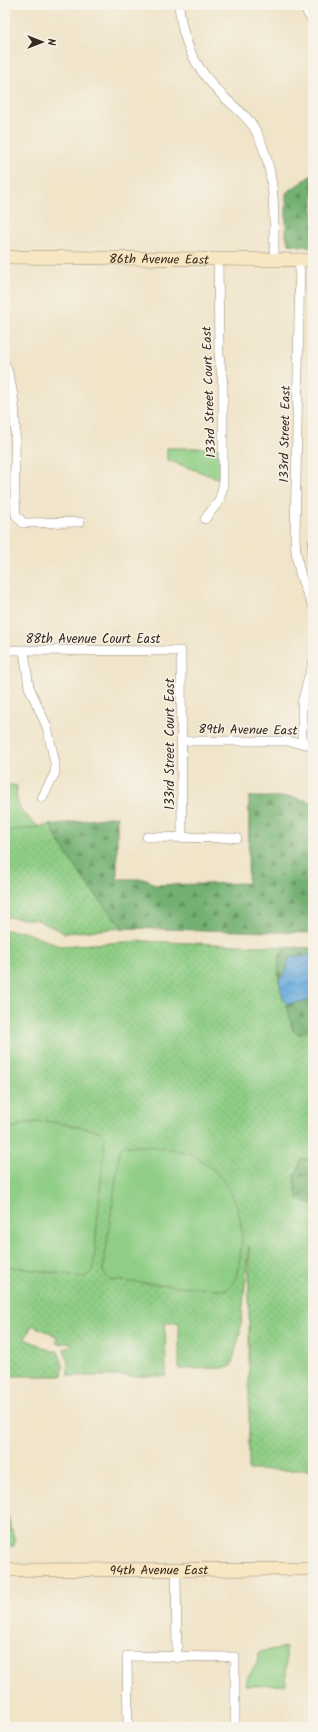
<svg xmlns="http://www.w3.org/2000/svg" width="318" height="1732" viewBox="0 0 318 1732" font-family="Kalam,sans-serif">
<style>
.grass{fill:url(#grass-dots);stroke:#657c52}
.forest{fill:url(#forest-firs);stroke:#576e48}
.park{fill:#8fce85;stroke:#657c52}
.water{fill:url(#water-waves);stroke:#526a7e}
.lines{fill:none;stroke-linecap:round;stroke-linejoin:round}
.street-casing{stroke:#968774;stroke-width:10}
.secondary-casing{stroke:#968774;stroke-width:14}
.street{stroke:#fff;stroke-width:9}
.secondary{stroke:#f7e8c3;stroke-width:13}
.labels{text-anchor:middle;stroke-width:3;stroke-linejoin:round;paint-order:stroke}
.street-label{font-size:13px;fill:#3b2a1e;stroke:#f7f3e8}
</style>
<defs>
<pattern id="grass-dots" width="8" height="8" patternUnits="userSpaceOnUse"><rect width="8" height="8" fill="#8fce85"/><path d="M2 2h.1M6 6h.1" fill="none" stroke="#7cb172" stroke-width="1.8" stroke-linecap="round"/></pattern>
<pattern id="forest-firs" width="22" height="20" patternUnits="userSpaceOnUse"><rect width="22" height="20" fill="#73b172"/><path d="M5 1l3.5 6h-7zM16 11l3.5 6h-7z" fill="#60905d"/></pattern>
<pattern id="water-waves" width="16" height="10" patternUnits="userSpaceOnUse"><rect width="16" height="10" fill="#68abdd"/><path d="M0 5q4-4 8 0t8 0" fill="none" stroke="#578bb3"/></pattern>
</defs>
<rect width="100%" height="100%" fill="#f7f3e8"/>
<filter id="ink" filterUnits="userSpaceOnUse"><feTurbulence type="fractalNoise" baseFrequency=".025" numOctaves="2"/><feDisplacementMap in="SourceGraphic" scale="8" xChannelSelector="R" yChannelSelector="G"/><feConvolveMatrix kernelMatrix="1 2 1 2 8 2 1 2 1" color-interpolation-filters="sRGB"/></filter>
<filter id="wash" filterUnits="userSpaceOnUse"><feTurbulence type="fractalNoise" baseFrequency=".012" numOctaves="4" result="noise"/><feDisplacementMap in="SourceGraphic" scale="16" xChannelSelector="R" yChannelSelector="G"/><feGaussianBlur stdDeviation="0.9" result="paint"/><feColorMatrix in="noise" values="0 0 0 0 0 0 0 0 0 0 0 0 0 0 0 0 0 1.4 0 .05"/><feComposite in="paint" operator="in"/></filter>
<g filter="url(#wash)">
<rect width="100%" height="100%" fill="#f0e4c9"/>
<g class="grass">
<path d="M50 825C69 863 96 896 123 928L65 933 37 920 5 917V831Z"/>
<path d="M5 930 24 932 60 946 142 941 289 947 281 953C276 970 279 988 287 1004 290 1011 291 1023 293 1031L311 1026 313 1024V1159H302L309 1203 313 1204V1470H249V1246L240 1334 231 1366 227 1368 179 1369V1323H165L166 1376H68V1362L64 1349 71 1346 70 1342 61 1344 56 1343 58 1337 32 1325 25 1339 52 1351H58L63 1365 62 1376H5V1013L7 994 5 990Z"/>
<path d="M5 1506 15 1541 14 1546 5 1547Z"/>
</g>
<g class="forest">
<path d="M313 174V248L289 244 286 236V193Z"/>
<path d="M249 797H292L313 802V933L123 928C96 896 69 863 50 825L117 816V879H147L155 885 248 883Z"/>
<path d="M289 947 313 948V956C300 955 287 971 279 980L278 965 281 953Z"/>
<path d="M313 1000V1024L301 1035 293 1031 287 1004Z"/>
<path d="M302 1159H313V1204L298 1199 294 1178Z"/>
</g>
<g class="park">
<path d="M167 448H220V479L167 460Z"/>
<path d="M309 538H313V576Z"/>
<path d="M5 784 17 786C14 808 24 814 39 827L5 831Z"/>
<path d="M47 1121 100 1131 105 1137 93 1271 85 1277 5 1266V1131L23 1124Z"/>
<path d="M123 1146C144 1146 167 1146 187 1153 225 1168 246 1209 241 1248 239 1263 238 1281 227 1290L110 1280 103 1272 120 1150Z"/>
<path d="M286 1647V1685L246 1686C245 1673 259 1670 259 1652Z"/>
</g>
<path class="water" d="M307 956H313V1000L287 1004 283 999 279 980 287 970 289 957Z"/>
</g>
<g filter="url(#ink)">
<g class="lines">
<g class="street-casing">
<g id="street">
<path d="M179 5C182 44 197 71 225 98 236 108 249 118 256 131 277 172 274 215 274 259"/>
<path d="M303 5 313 22"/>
<path d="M300 259 295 538C296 563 301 583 313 605"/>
<path d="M5 364C23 411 11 465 16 515L23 523 80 522"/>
<path d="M205 519 219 501 223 487V384L219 354 218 259"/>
<path d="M5 650 181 651 182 837"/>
<path d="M24 651 29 687 47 727 55 763V773L42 798"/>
<path d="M182 741H287L313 745"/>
<path d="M302 742V702L313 663"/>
<path d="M147 837 237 838"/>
<path d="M176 1570 177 1658"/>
<path d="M128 1727 127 1656 235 1657V1727"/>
</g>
</g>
<g class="secondary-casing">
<g id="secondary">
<path id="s1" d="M5 257 313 260"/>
<path id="s2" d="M5 1570 313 1569"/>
</g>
</g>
<use href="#street" class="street"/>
<use href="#secondary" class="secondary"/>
</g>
</g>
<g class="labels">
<g class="street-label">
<text dy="5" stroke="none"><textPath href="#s1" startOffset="154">86th Avenue East</textPath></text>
<text transform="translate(208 392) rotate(-92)" y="5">133rd Street Court East</text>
<text transform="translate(284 434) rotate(-89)" y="5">133rd Street East</text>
<text x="93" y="643">88th Avenue Court East</text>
<text transform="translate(248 729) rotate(1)" y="5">89th Avenue East</text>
<text transform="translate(169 744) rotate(-90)" y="5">133rd Street Court East</text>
<text dy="5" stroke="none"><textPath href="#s2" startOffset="154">94th Avenue East</textPath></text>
</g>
</g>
<rect width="318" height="1732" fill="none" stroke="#f7f3e8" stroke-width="20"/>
<g transform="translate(42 42) rotate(90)" stroke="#f7f3e8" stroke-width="3" paint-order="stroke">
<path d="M0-3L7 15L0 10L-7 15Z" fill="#3b2a1e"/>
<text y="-6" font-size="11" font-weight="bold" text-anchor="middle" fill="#3b2a1e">N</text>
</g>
</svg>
